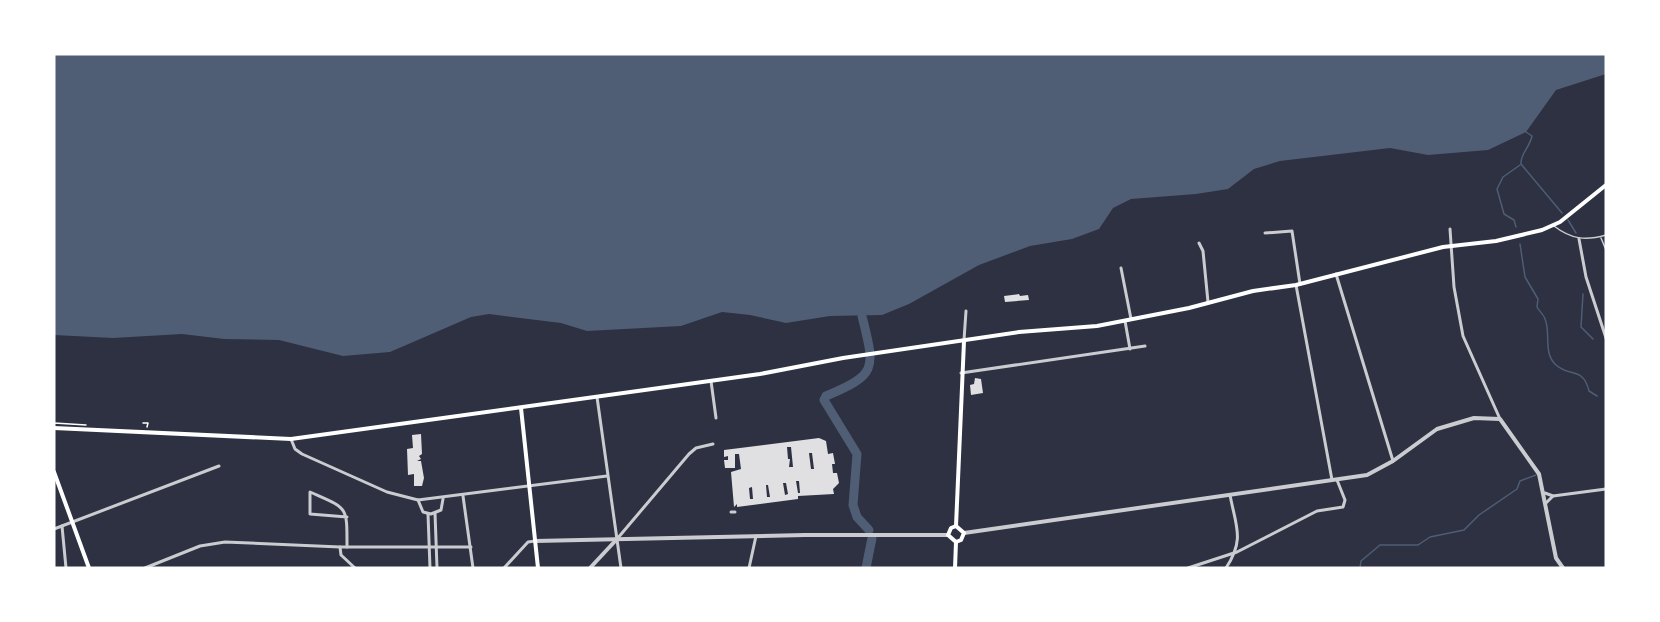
<svg xmlns="http://www.w3.org/2000/svg" width="1660" height="622" viewBox="0 0 1660 622" font-family="Karla,sans-serif">
<style>
.water{fill:#4f5d75}
.lines{fill:none;stroke-linecap:round;stroke-linejoin:round}
.stream{stroke:#4f5d75;stroke-width:1.5}
.river{stroke:#4f5d75;stroke-width:9}
.building{fill:#e0e0e3;fill-rule:evenodd}
.path{stroke:#fff;stroke-width:1.5}
.service{stroke:#caccd0;stroke-width:1.5}
.minor{stroke:#caccd0;stroke-width:3}
.tertiary{stroke:#caccd0;stroke-width:4}
.secondary{stroke:#fff;stroke-width:4}
</style>
<rect width="100%" height="100%" fill="#2d3142"/>
<path class="water" d="M54 54H1606V74L1556 90 1526 132 1488 150 1428 155 1390 148 1280 161 1254 169 1228 189 1196 194 1131 199 1113 208 1099 229 1072 239 1030 246 979 265 909 304 882 315 830 316 786 323 750 315 722 312 681 326 587 331 561 323 489 314 471 317 390 352 343 356 279 340 224 339 182 334 113 338 54 335Z"/>
<g class="lines">
<g class="stream">
<path d="M1526 132 1532 136C1530 147 1520 154 1521 164L1562 213"/>
<path d="M1568 220 1576 233"/>
<path d="M1516 227 1514 220 1504 214 1497 189 1503 177 1520 165"/>
<path d="M1520 244 1525 277 1538 299 1537 307C1539 311 1544 315 1545 319 1551 332 1543 352 1555 364 1569 378 1583 366 1589 391L1597 396"/>
<path d="M1583 294 1581 327 1593 339"/>
<path d="M1360 568 1361 561 1380 545H1418L1430 537 1464 530 1479 515 1517 489 1520 481 1536 475"/>
</g>
<g class="river">
<path d="M862 316C875 369 878 374 826 396L824 400 857 454 853 505 857 517 869 530"/>
<path d="M866 568 872 538"/>
</g>
</g>
<g class="building">
<path d="M1019 294 1020 296 1028 295 1029 300 1005 302 1004 296Z"/>
<path d="M975 378 981 379 983 393 971 395 970 385 974 384Z"/>
<path d="M421 434 422 454 419 456 421 459 417 461H421L424 478 422 486H414V474L408 475 407 449 413 448 412 435Z"/>
<path d="M819 438 826 441 828 454 833 453 835 464H832L833 473H837L839 483 833 489 834 494 798 496V499L737 507V504L734 507 731 472 741 469 739 454H735V468H725L724 460H728V456L724 457V450ZM787 447H791L793 467H789L790 459H788ZM809 453H812L814 469H811ZM796 481H799L800 493H798ZM783 483H786L788 494 785 495ZM766 485H768L770 497H767ZM752 487 753 499H750L749 488Z"/>
</g>
<g class="lines">
<g class="path">
<path d="M54 423 86 425"/>
<path d="M143 423H148L147 427"/>
</g>
<g class="service">
<path d="M1554 226C1571 239 1585 241 1606 235"/>
<path d="M1601 238 1606 250"/>
</g>
<g class="minor">
<path d="M1450 229 1454 287 1463 336 1500 419"/>
<path d="M1265 233 1292 231 1300 284"/>
<path d="M1579 239 1586 277 1606 338"/>
<path d="M1199 243 1203 251 1208 302"/>
<path d="M1121 268 1131 319"/>
<path d="M1336 274 1393 461"/>
<path d="M1296 285 1332 480"/>
<path d="M1125 321 1130 349"/>
<path d="M964 340 966 311"/>
<path d="M961 373 1145 346"/>
<path d="M711 381 716 418"/>
<path d="M597 397 621 568"/>
<path d="M291 439 295 449 302 454 387 492 418 500 607 476"/>
<path d="M1545 493 1553 496 1606 489"/>
<path d="M463 496 473 568"/>
<path d="M418 500 423 512 431 514 441 510 443 499"/>
<path d="M1546 503 1553 496"/>
<path d="M731 512H735"/>
<path d="M435 513 437 568"/>
<path d="M428 514 430 568"/>
<path d="M347 517 310 514V492C348 509 347 505 347 547"/>
<path d="M62 526 66 568"/>
<path d="M54 529 219 466"/>
<path d="M617 539 689 454 696 448 713 444"/>
<path d="M340 547 341 555 355 568"/>
<path d="M145 568 200 546 225 542 340 547H471"/>
<path d="M504 568 528 542 535 541"/>
<path d="M749 568 756 536"/>
<path d="M1188 568 1237 552 1317 511 1343 507 1345 500 1337 480"/>
<path d="M1226 568C1245 539 1236 527 1230 495"/>
</g>
<g class="tertiary">
<path d="M964 533 1367 475 1393 461 1437 429 1474 418 1500 419 1539 474 1556 558 1563 568"/>
<path d="M535 541 805 535H948"/>
<path d="M590 568 617 539"/>
</g>
<g class="secondary">
<path d="M521 408 538 568"/>
<path d="M54 428 291 439 760 374 843 358 1019 332 1097 326 1189 308 1253 291 1296 285 1443 247 1496 241 1542 230 1560 222 1606 185"/>
<path d="M54 472 89 568"/>
<path d="M956 526 964 341"/>
<path d="M956 526 964 533 961 540 956 542"/>
<path d="M956 526 951 528 948 535 956 542"/>
<path d="M955 568 956 542"/>
</g>
</g>
<rect width="1660" height="622" fill="none" stroke="#ffffff" stroke-width="111"/>
</svg>
